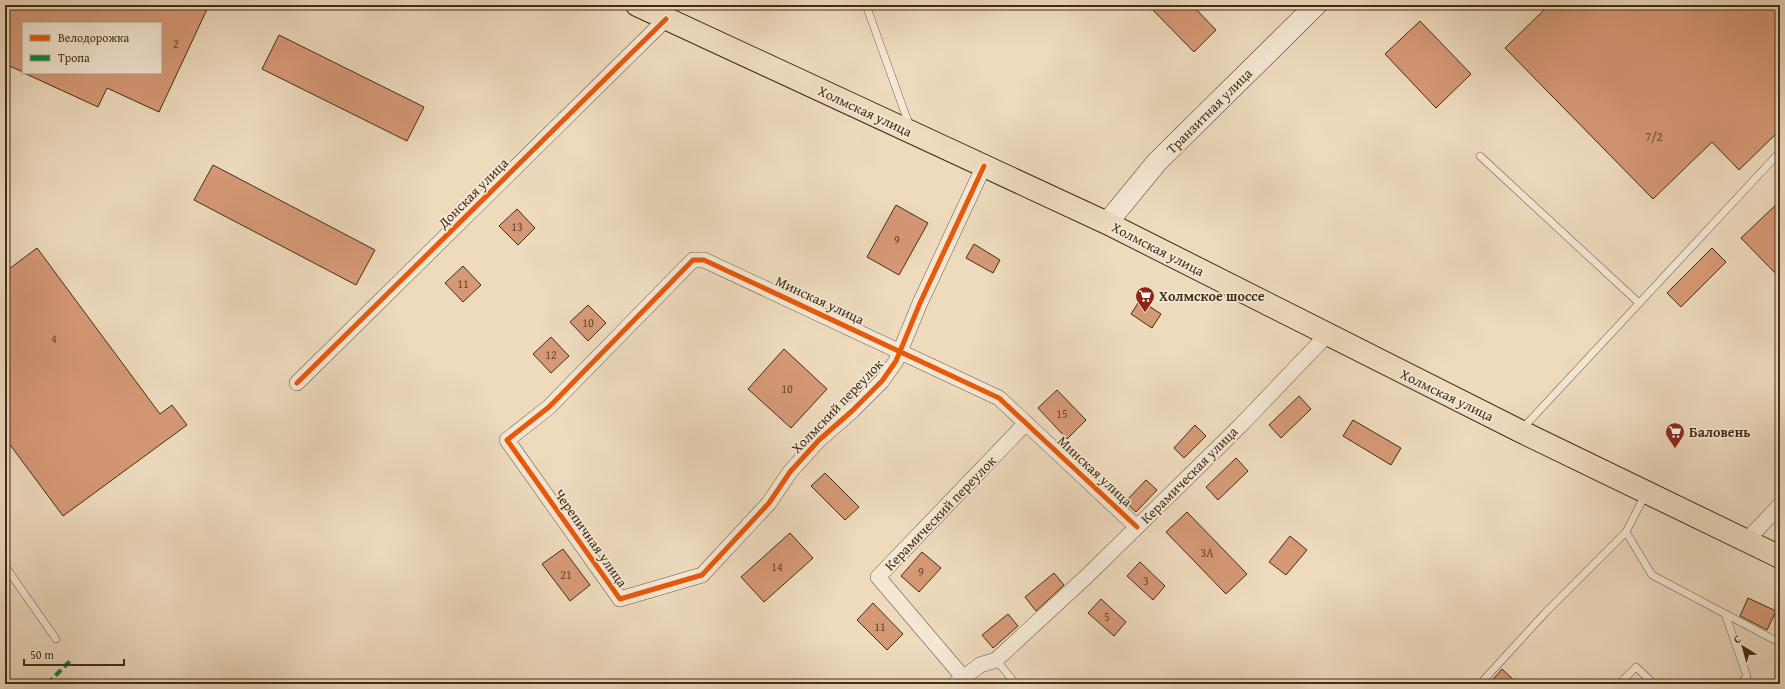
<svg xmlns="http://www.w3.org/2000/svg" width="1785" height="689" viewBox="0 0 1785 689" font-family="'Gentium Book Plus',serif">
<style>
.building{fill:#d69976;stroke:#422c16}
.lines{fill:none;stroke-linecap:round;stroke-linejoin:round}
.lane-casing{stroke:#6d5840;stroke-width:8}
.street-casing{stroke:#6d5840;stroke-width:16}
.secondary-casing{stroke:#422c16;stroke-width:22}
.primary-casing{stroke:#422c16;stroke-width:24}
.lane{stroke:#f4e8d5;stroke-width:7}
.street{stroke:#f4e8d5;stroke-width:15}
.secondary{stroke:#f4e8d5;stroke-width:21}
.primary{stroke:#eedbbe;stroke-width:22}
.quiet{stroke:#00873e;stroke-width:4;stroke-dasharray:8 4;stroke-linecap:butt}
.cycleway-casing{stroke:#f4e8d5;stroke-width:8}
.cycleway{stroke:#e8590c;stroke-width:5}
.labels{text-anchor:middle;stroke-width:3.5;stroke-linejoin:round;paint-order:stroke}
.number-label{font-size:12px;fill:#67472e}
.street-label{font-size:14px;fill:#422c16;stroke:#f4e8d5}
.poi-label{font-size:14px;font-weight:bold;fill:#422c16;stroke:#f4e8d5;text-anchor:start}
</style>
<rect width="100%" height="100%" fill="#eedbbe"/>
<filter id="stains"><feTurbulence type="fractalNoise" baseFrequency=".005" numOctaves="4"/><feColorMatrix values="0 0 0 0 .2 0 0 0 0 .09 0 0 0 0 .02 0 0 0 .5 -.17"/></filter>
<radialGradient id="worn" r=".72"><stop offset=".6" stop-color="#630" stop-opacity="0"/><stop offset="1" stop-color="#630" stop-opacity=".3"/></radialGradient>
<g class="building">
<path d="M5 5H209L159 112 107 88 98 107 24 73H161V23H23V72L5 64Z"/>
<path d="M1148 5H1192L1216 30 1194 52Z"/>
<path d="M1549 5H1780V130L1739 170 1712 142 1653 199 1505 48Z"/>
<path d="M1420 21 1471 74 1436 108 1385 54Z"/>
<path d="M279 35 424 107 407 141 262 69Z"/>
<path d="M213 165 375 250 356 285 194 200Z"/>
<path d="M1780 201V278L1741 238Z"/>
<path d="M896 205 928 223 899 275 867 257Z"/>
<path d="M517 209 535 228 518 245 499 226Z"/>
<path d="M974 244 1000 260 993 273 966 258Z"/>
<path d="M37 248 160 414 172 405 187 425 63 516 5 438V272Z"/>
<path d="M1712 248 1726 262 1681 307 1667 293Z"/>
<path d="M463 266 481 285 463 302 445 283Z"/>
<path d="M1140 300 1161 314 1152 328 1131 314Z"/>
<path d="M588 305 606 323 588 341 570 322Z"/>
<path d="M551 337 569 356 551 373 533 354Z"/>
<path d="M784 349 827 389 791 428 748 389Z"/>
<path d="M1057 390 1086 420 1067 439 1038 408Z"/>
<path d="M1299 396 1311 409 1281 438 1269 425Z"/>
<path d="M1353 420 1401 448 1391 465 1343 436Z"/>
<path d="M1195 425 1206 436 1184 458 1174 448Z"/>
<path d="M1236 458 1248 471 1218 500 1206 487Z"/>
<path d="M825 473 859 507 845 520 811 486Z"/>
<path d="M1146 480 1157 490 1136 512 1125 502Z"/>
<path d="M1187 512 1247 574 1226 594 1166 532Z"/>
<path d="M790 533 813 558 764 602 741 577Z"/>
<path d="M1290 536 1307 550 1286 575 1269 562Z"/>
<path d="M563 549 590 585 570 601 542 564Z"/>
<path d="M922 552 941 568 919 592 901 576Z"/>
<path d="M1140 562 1165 586 1153 600 1127 576Z"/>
<path d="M1054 573 1064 585 1036 611 1025 597Z"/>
<path d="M1748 598 1776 611 1767 630 1740 616Z"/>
<path d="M1101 599 1126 622 1114 636 1088 613Z"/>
<path d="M873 603 903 634 887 650 857 620Z"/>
<path d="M1008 614 1018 626 993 648 982 635Z"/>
<path d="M1502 669 1518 684H1489Z"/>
</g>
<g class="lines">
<g class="lane-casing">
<g id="lane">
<path d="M866 5 910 127"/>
<path d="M1480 156 1639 303"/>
<path d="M1521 430 1780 152"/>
<path d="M1626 532 1645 495"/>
<path d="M5 566 56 639"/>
<path d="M1725 614 1747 676 1740 684"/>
<path d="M996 660 1016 684"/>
<path d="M1480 684 1545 613 1626 532 1652 575 1780 643"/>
<path d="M1619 684 1636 667 1654 684"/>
</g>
</g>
<g class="street-casing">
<g id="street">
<path d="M984 166 920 303 896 361 882 381 852 411 819 440 790 472 769 503 702 575 620 599 507 440 549 407 693 260H704L999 398 1137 527"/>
<path d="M297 383 666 19"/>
<path d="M1746 541 1780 505"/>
<path d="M963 677 878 577 1026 423"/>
<path d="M955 684 980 665 996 660 1088 575 1240 426 1327 335"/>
</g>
</g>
<g class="secondary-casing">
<path id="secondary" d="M1107 223 1157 162 1316 5"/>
</g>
<g class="primary-casing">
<path id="primary" d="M637 5 1107 223 1520 431 1780 557"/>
</g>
<use href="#lane" class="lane"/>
<use href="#street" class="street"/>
<use href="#secondary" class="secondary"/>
<use href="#primary" class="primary"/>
<path class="quiet" d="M47 684 72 659"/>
<g class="cycleway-casing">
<g id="cycleway">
<path d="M984 166 920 303 896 361 882 381 852 411 819 440 790 472 769 503 702 575 620 599 507 440 549 407 693 260H704L999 398 1137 527"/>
<path d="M297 383 666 19"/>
</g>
</g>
<use href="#cycleway" class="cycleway"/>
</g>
<defs>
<g id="supermarket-pin" transform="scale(1)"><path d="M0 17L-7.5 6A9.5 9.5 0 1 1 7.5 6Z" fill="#8f2418" stroke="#f4e8d5"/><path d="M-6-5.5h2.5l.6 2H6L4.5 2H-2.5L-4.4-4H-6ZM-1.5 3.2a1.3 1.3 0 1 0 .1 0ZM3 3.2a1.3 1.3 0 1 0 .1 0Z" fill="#fff"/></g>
</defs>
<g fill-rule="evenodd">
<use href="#supermarket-pin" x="1145" y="296"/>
<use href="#supermarket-pin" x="1675" y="432"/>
</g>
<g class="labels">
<g class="number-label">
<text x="176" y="48">2</text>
<text x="1654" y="141">7/2</text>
<text x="517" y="231">13</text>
<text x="897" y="244">9</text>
<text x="463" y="288">11</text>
<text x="588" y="327">10</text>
<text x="54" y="343">4</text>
<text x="551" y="359">12</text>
<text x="787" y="393">10</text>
<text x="1062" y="418">15</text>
<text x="1207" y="557">3А</text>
<text x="777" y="571">14</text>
<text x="921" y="576">9</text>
<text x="566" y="579">21</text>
<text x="1146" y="585">3</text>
<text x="1107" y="621">5</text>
<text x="880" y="631">11</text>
</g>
<g class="street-label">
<text transform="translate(865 111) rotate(25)" y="5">Холмская улица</text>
<text transform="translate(1209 111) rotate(-45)" y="5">Транзитная улица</text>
<text transform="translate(473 193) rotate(-45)" y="5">Донская улица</text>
<text transform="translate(1158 249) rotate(27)" y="5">Холмская улица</text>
<text transform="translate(820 300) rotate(25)" y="5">Минская улица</text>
<text transform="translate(1447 395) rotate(26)" y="5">Холмская улица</text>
<text transform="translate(837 406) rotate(-46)" y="5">Холмский переулок</text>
<text transform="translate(1095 471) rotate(43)" y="5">Минская улица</text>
<text transform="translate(1189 475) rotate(-45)" y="5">Керамическая улица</text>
<text transform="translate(940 513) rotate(-46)" y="5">Керамический переулок</text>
<text transform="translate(591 538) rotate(55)" y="5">Черепичная улица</text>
</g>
<g class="poi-label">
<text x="1159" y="301">Холмское шоссе</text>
<text x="1689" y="437">Баловень</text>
</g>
</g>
<rect width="1785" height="689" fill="none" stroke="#eedbbe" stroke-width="20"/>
<rect x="6" y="6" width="1773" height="677" fill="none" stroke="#422c16" stroke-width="2"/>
<rect x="10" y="10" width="1765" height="669" fill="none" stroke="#422c16"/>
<rect x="22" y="22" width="140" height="52" fill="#f4e8d5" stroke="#ad9d89"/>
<rect x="30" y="35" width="20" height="6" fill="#e8590c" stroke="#ad9d89"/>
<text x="58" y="42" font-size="12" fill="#422c16">Велодорожка</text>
<rect x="30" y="55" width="20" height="6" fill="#00873e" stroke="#ad9d89"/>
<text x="58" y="62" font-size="12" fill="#422c16">Тропа</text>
<g transform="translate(1743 647) rotate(323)" stroke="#f4e8d5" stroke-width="3" paint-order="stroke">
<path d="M0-3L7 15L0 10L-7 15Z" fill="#422c16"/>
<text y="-6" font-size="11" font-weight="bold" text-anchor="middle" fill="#422c16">С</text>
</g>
<path d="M24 659v6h100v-6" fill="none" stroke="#422c16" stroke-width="2"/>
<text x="30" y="659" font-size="12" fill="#422c16" stroke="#f4e8d5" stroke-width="3" paint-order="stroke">50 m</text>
<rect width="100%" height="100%" filter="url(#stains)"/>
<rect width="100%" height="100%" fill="url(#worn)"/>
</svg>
